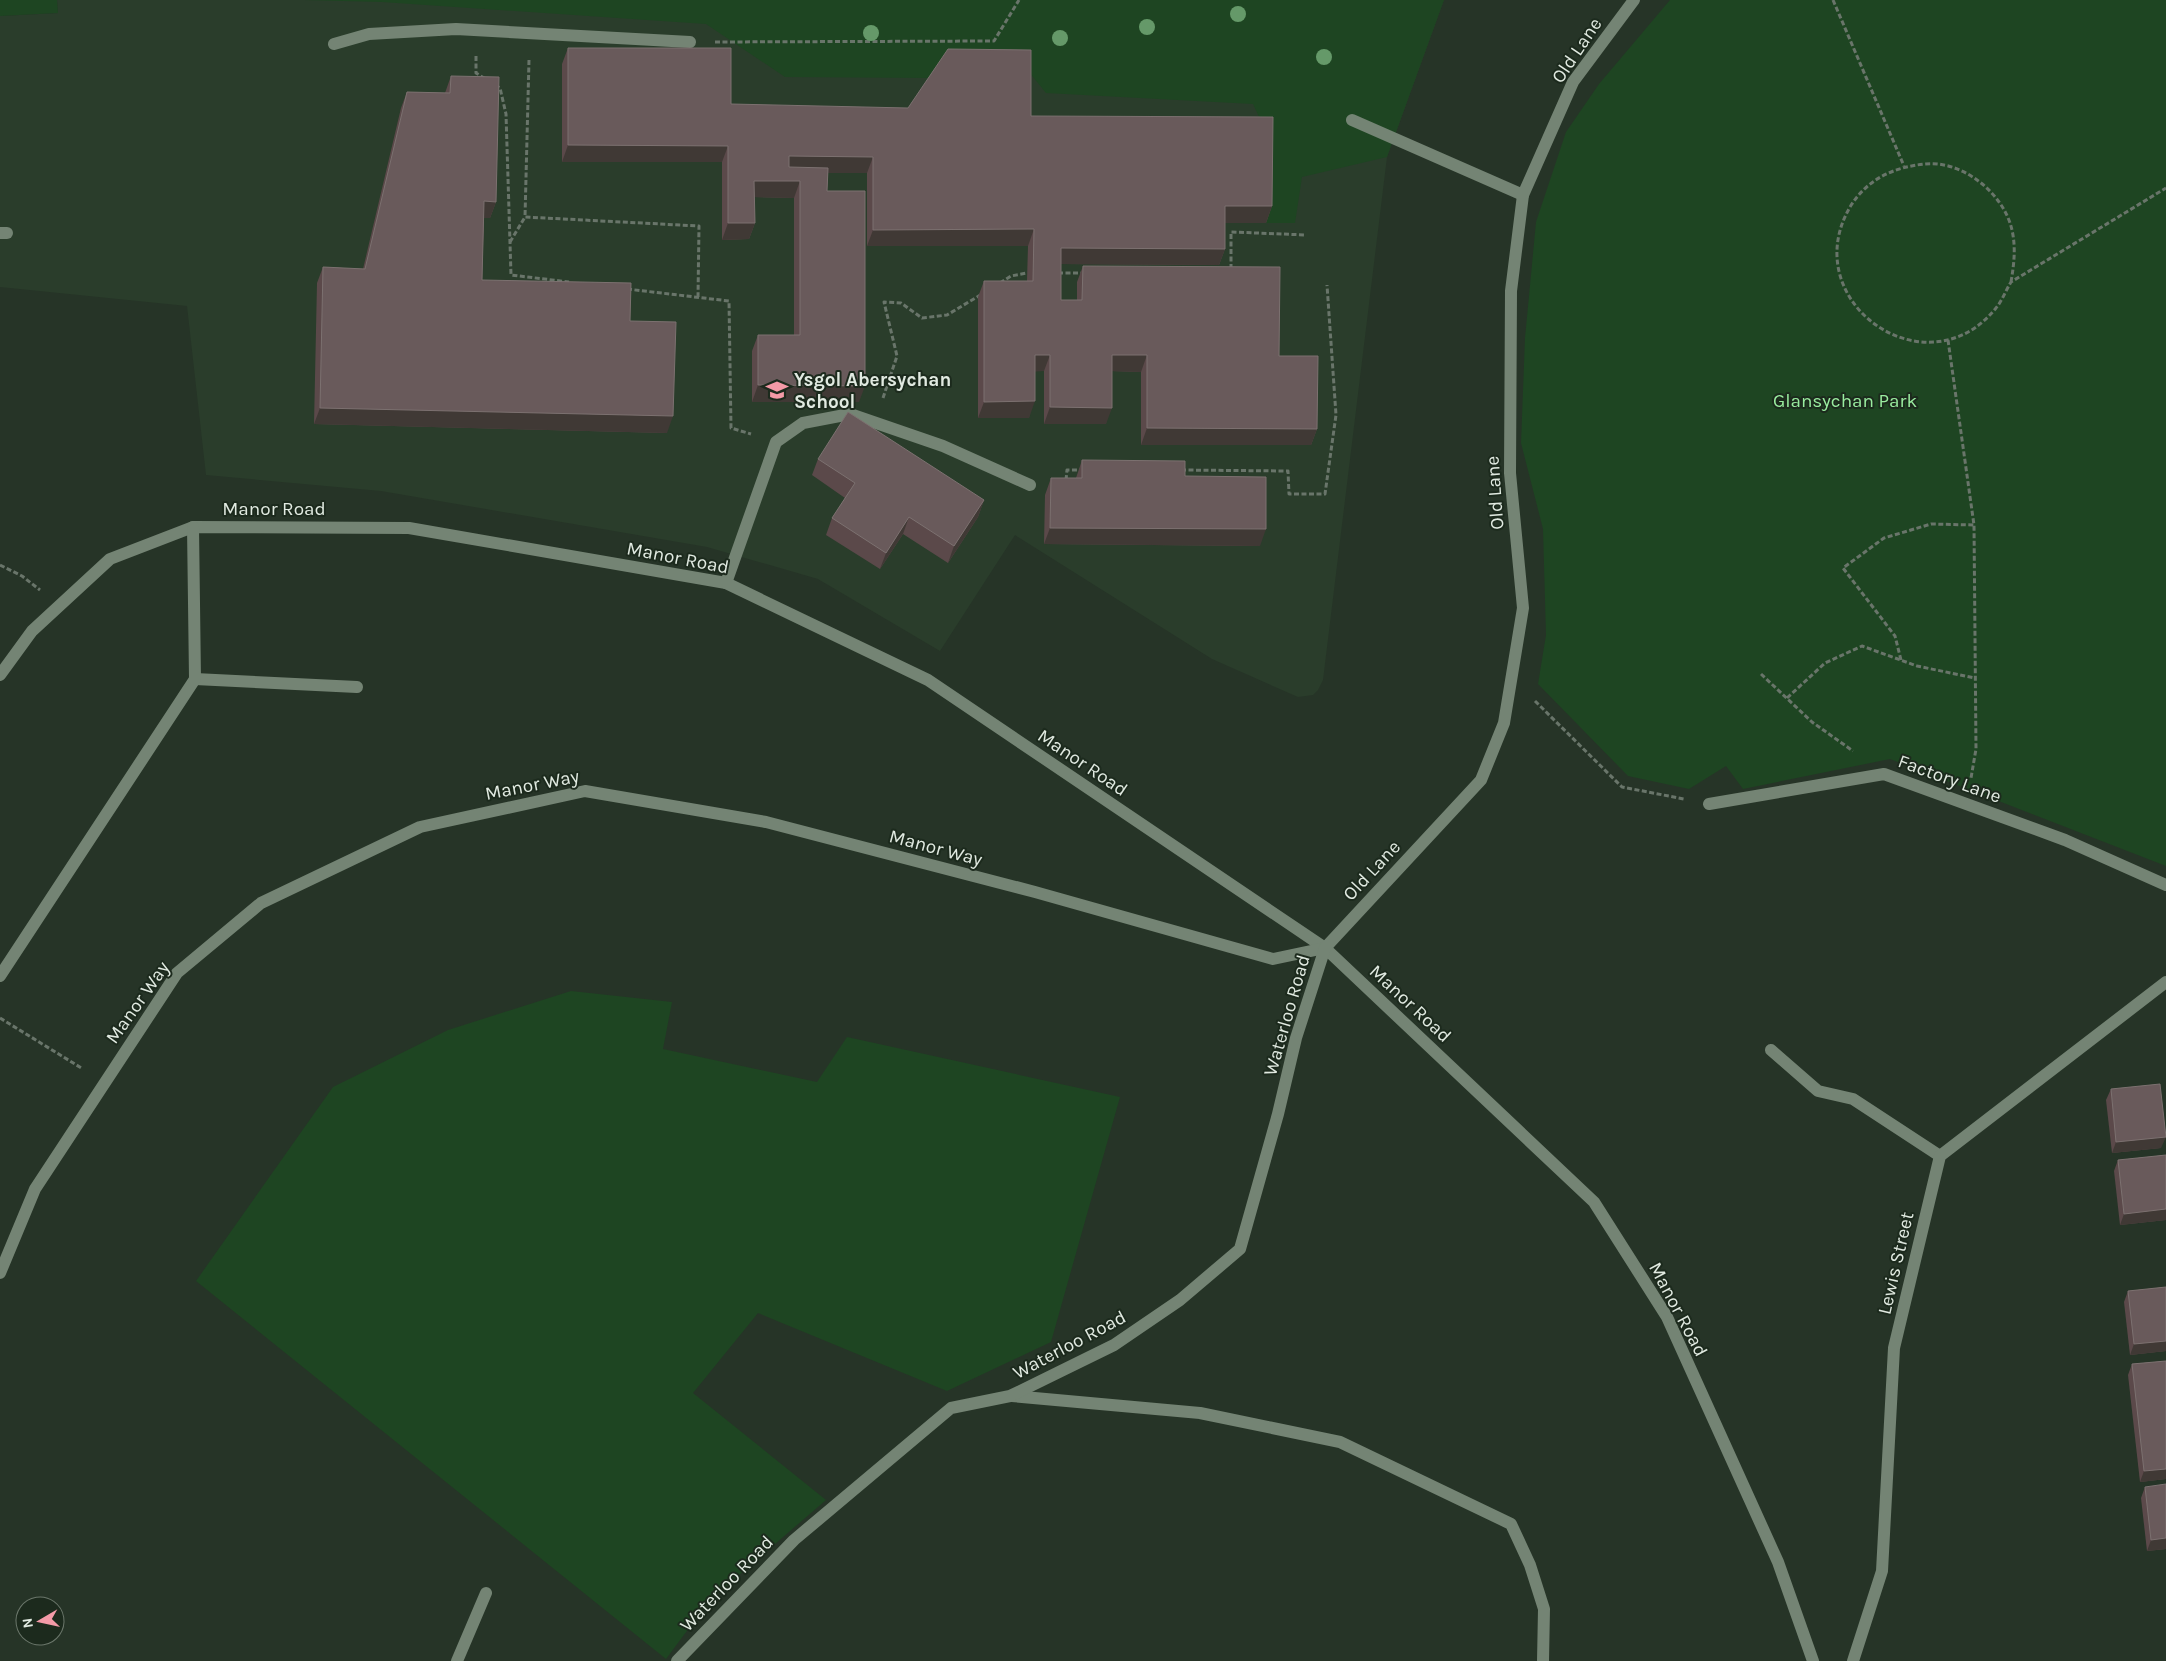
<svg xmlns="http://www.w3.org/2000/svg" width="2166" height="1661" viewBox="0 0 2166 1661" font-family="Karla,sans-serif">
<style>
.built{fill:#2a3d2b}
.green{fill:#1e4522}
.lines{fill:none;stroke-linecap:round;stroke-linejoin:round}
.path{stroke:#69756a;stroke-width:3;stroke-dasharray:5 2.5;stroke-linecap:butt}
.lane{stroke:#748474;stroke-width:12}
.street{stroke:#748474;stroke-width:12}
.tree{fill:#659969}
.wall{fill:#5b494a}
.shaded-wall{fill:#403935}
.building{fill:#695a5b;stroke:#7c7170}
.labels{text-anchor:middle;stroke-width:4;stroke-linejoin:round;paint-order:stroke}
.street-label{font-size:19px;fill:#e1eae1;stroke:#1c2a1d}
.poi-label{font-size:19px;font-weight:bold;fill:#e1eae1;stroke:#1c2a1d;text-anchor:start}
.park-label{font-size:19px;fill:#99ec9f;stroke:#1c2a1d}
</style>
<rect width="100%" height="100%" fill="#263427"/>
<path class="built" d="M57 0H1444L1387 157 1323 680 1318 690 1313 695 1298 697 1212 659 1015 535 940 651 818 579 707 547 381 491 206 475 187 306 0 287V16L58 13Z"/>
<g class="green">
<path d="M0 0H57L58 13 0 16Z"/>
<path d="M304 0H1444L1387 157 1302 177 1295 223H1266L1267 134 1253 104 1046 93 1025 67 931 78 785 77 706 24 382 2Z"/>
<path d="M1670 0H2166V866L1890 759 1743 789 1726 766 1689 789 1628 776 1538 684 1546 635 1543 529 1521 443 1525 338 1536 222 1566 132 1599 84Z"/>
<path d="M571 991 672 1002 663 1049 817 1082 847 1037 1120 1097 1051 1342 947 1391 758 1313 693 1393 826 1500 710 1600 666 1659 196 1281 333 1087 448 1030Z"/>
</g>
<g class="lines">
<g class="path">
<path d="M1833 0 1904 166"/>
<path d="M715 42 994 41 1019 0"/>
<path d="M476 56V73L484 78"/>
<path d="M529 60 525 217 699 226 698 297"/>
<path d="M495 85 500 88 506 114 511 275 569 282"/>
<path d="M510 242 525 217"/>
<path d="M1231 269V232L1306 235"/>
<path d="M1058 273H1084"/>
<path d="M2011 282C2014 264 2016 248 2012 230 2004 194 1963 160 1925 164 1894 167 1867 179 1850 207 1795 302 1927 394 1996 308 2002 301 2006 290 2011 282L2166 188"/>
<path d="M1000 283 1011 276 1027 273"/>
<path d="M627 289 729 301 731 428 751 434"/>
<path d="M1948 340 1974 525 1976 749 1971 778"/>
<path d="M883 398 897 356 884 302 901 303 922 318 947 315 982 294"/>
<path d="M1181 470 1288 471 1289 494H1325L1336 415 1327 285"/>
<path d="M1066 480 1067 470H1080"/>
<path d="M0 565 22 576 40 590"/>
<path d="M1901 660 1895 636 1843 568 1884 538 1931 524 1974 525"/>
<path d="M1761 674 1812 722 1853 751"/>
<path d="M1787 698 1825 663 1862 646 1917 666 1975 678"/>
<path d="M1535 701 1622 787 1684 799"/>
<path d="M0 1018 83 1069"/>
</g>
<g class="lane">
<path d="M334 44 369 34 456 29 690 42"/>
<path d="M1352 120 1523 195"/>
<path d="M0 233H7"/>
<path d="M726 583 776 442 803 423 850 414 943 446 1030 485"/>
<path d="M1771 1050 1818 1091 1853 1099 1940 1156"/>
</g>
<g class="street">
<path d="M0 675 32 631 110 559 193 527 409 528 726 583 928 680 1325 948 1594 1202 1667 1317 1778 1562 1813 1661"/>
<path d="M195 679 357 687"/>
<path d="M1709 804 1884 774 2065 840 2166 885"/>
<path d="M0 976 195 679 193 527"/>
<path d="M0 1273 35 1189 177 973 261 903 420 827 585 791 766 822 1035 892 1273 959 1325 948"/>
<path d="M1012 1396 1200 1413 1340 1442 1511 1524 1530 1565 1544 1609 1543 1661"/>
<path d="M457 1661 486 1593"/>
<path d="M677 1661 794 1540 951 1408 1010 1396 1114 1345 1180 1300 1240 1249 1278 1114 1296 1038 1325 948 1481 780 1504 723 1523 608 1510 473 1511 291 1523 195 1573 82 1634 0"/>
<path d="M1853 1661 1882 1571 1894 1348 1940 1156 2166 982"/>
</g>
</g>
<g class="tree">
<circle cx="1238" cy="14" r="8"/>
<circle cx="1147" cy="27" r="8"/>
<circle cx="871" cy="33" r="8"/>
<circle cx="1060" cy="38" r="8"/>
<circle cx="1324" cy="57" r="8"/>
</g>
<g class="wall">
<path d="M568 48 731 104 1031 116 1272 206 1266 223H1225V249L1219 265 1061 264V300H1077V282L1083 266 1279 356 1317 429 1311 445H1141V372L1112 371 1106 424H1044V371H1035L1029 418H978V297L984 281H1027L1028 246H867V173H828L827 191 859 402H752V351L758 335H794V198L754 197 755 223 749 239 722 240V162H562V64Z"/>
<path d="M451 76 496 202 490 218H484L482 280 630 321 667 433 314 424 317 283 323 267 363 269 401 108 407 92 445 93Z"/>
<path d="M818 459 984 500 978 517 948 563 903 534 880 569 826 535 832 518 845 498 812 475Z"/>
<path d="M1082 460 1185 476 1260 546 1044 544 1045 495 1051 478H1076Z"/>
<path d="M2111 1089 2161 1148 2112 1153 2106 1100Z"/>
<path d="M2166 1155V1220L2120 1225 2114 1171 2118 1160Z"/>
<path d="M2166 1287V1351L2130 1355 2124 1302 2128 1291Z"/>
<path d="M2166 1361V1479L2140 1482 2128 1375 2132 1364Z"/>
<path d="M2145 1487 2166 1549 2147 1551 2141 1498Z"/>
</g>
<g class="shaded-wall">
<path d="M568 145 728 146 722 162H562Z"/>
<path d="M789 156 873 157 867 173H783Z"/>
<path d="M754 181H800L794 198 748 197Z"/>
<path d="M484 201 496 202 490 218H478Z"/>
<path d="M1225 206H1272L1266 223H1219Z"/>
<path d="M728 223H755L749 239 722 240Z"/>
<path d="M1034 229 1028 246H867L873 230Z"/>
<path d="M1061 248 1225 249 1219 265 1055 264Z"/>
<path d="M1035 355H1050L1044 371 1029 372Z"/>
<path d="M1112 355H1147L1141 372 1106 371Z"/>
<path d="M758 385 865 386 859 402H752Z"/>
<path d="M1035 401 1029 418H978L984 402Z"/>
<path d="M1050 407 1112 408 1106 424H1044Z"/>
<path d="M320 408 673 416 667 433 314 424Z"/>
<path d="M1147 428 1317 429 1311 445H1141Z"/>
<path d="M984 500 978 517 948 563 954 546Z"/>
<path d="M909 517 903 534 880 569 886 553Z"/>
<path d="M1050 528 1266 529 1260 546 1044 544Z"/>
<path d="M2166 1137 2161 1148 2112 1153 2116 1142Z"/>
<path d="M2166 1209V1220L2120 1225 2124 1214Z"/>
<path d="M2166 1341V1351L2130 1355 2134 1344Z"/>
<path d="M2166 1469V1479L2140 1482 2144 1471Z"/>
<path d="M2166 1538V1549L2147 1551 2151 1540Z"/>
</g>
<g class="building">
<path d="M568 48H731V104L908 108 948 49 1031 50V116L1273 117 1272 206H1225V249L1061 248V300H1082L1083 266 1280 267 1279 356H1318L1317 429 1147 428V355H1112V408L1050 407V355H1035V401L984 402V281H1033L1034 229 873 230V157L789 156V167L828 168 827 191H865V386L758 385V335H800V181H754L755 223H728V146L568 145Z"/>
<path d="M451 76 499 77 496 202 484 201 482 280 631 283 630 321 676 322 673 416 320 408 323 267 365 269 407 92 450 93Z"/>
<path d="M848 412 984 500 954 546 909 517 886 553 832 518 855 483 818 459Z"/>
<path d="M1082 460 1185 461V476L1266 477V529L1050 528 1051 478H1082Z"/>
<path d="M2160 1084 2166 1137 2116 1142 2111 1089Z"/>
<path d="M2166 1155V1209L2124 1214 2118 1160Z"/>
<path d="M2166 1287V1341L2134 1344 2128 1291Z"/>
<path d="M2166 1361V1469L2144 1471 2132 1364Z"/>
<path d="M2166 1484V1538L2151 1540 2145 1487Z"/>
</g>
<defs>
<g id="school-bare" transform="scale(1.725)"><path d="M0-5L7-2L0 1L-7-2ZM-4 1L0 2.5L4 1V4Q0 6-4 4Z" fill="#f39aa7" stroke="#1c2a1d" stroke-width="2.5" paint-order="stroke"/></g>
</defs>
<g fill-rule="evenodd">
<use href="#school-bare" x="777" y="390"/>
</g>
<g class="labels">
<g class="street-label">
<text transform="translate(1576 50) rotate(-56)" y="7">Old Lane</text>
<text transform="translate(1494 493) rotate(-94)" y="7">Old Lane</text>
<text x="274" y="515">Manor Road</text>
<text transform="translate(678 557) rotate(11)" y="7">Manor Road</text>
<text transform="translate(1083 762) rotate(34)" y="7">Manor Road</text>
<text transform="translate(1950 778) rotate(20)" y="7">Factory Lane</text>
<text transform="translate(532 784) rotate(-11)" y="7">Manor Way</text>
<text transform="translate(936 847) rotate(15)" y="7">Manor Way</text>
<text transform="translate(1371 870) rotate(-47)" y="7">Old Lane</text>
<text transform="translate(137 1002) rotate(-55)" y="7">Manor Way</text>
<text transform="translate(1411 1003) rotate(43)" y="7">Manor Road</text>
<text transform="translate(1286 1015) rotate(-74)" y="7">Waterloo Road</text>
<text transform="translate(1895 1263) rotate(-77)" y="7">Lewis Street</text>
<text transform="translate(1679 1309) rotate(62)" y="7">Manor Road</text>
<text transform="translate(1069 1344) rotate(-28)" y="7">Waterloo Road</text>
<text transform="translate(726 1583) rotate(-46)" y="7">Waterloo Road</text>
</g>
<g class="poi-label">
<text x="794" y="386">Ysgol Abersychan<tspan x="794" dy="22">School</tspan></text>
</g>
<g class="park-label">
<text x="1845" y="407">Glansychan Park</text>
</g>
</g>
<g transform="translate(40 1621) rotate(261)"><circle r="24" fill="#1c2a1d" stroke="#6b776b"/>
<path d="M0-4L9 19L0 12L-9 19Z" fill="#f39aa7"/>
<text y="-8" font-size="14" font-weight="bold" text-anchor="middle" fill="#e1eae1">N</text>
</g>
</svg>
